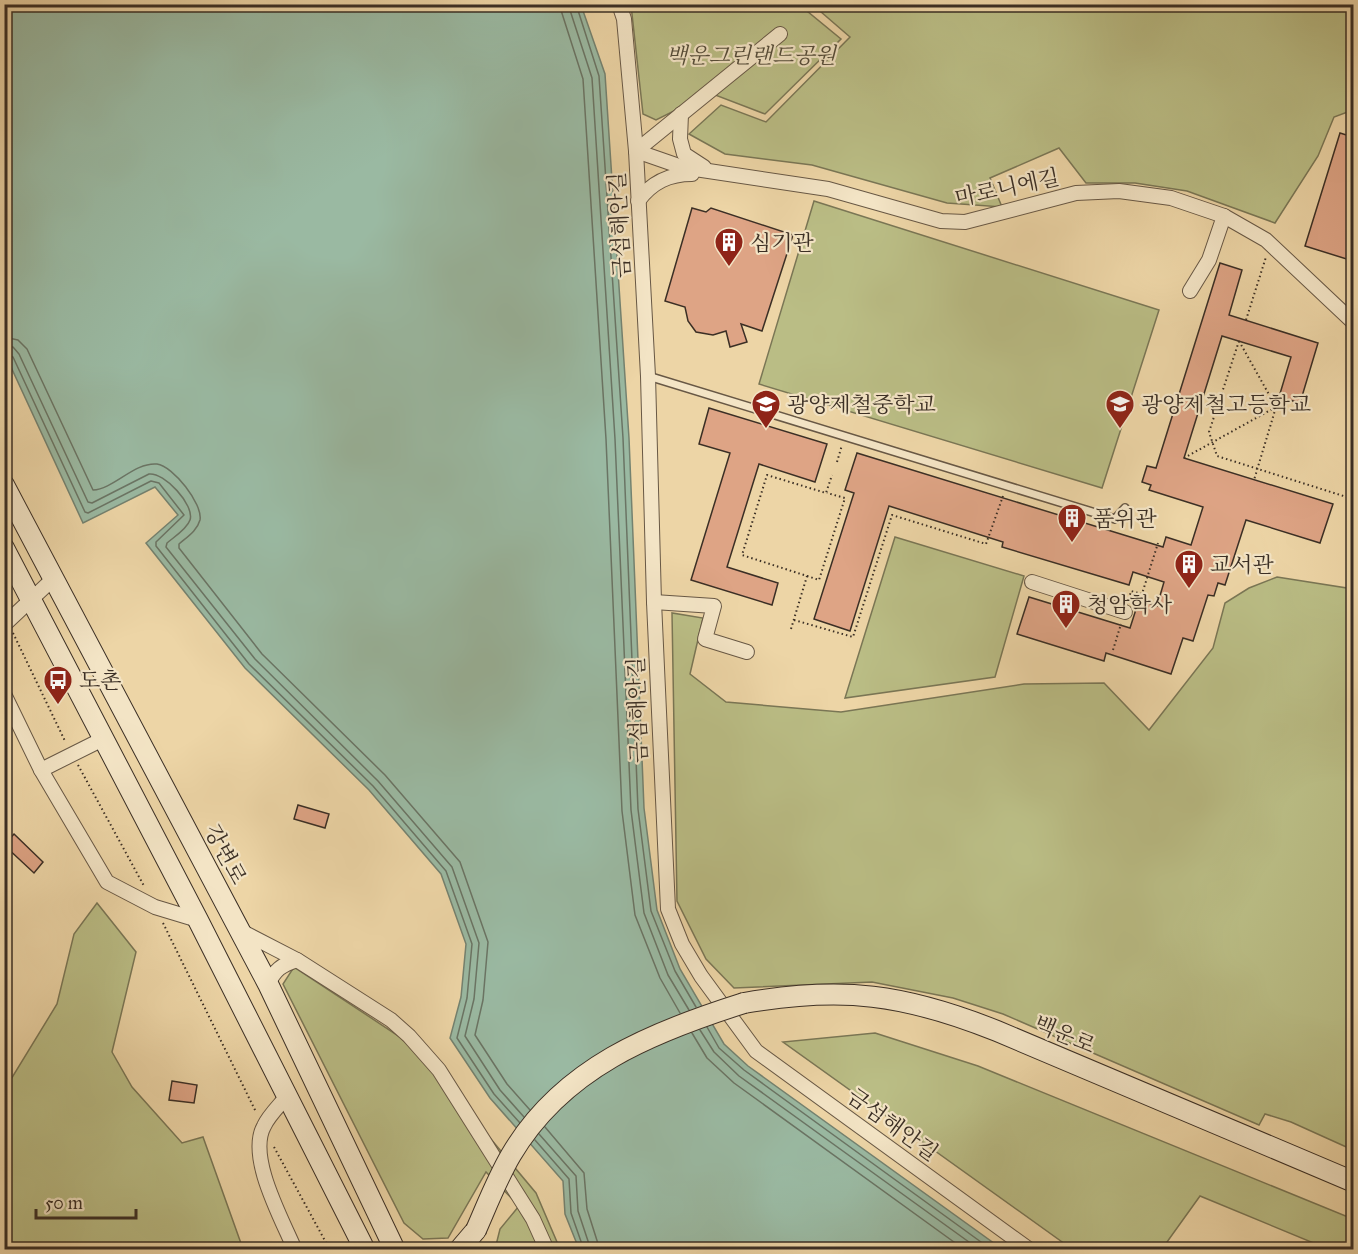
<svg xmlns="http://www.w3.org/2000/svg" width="1358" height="1254" viewBox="0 0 1358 1254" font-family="'IM FELL Great Primer','Noto Serif KR',serif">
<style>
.green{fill:#babd85;stroke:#7a7655;stroke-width:1.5}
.water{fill:#9ab9a2;stroke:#748270;stroke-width:1.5}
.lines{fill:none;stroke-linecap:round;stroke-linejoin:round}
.shore{stroke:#6a7464;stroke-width:1.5}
.building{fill:#dea485;stroke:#3b2f25;stroke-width:1.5}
.lane-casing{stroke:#685845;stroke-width:10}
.street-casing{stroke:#685845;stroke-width:16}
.secondary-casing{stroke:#3b2f25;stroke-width:22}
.path{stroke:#3b2f25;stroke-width:2;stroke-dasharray:1.5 3;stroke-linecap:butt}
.lane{stroke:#f3e4c5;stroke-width:7}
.street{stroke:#f3e4c5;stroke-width:14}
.secondary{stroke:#f3e4c5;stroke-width:20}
.secondary-bridge-casing{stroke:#3b2f25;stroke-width:22;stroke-linecap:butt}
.secondary-bridge{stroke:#f3e4c5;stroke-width:20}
.labels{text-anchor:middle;stroke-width:4.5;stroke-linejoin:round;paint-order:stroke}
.park-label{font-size:22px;font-style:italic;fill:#544b38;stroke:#f3e4c5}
.street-label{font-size:22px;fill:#3b2f25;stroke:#f3e4c5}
.poi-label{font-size:22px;fill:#3b2f25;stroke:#f3e4c5;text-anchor:start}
</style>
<rect width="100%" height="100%" fill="#edd5a6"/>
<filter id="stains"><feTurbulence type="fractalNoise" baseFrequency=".00333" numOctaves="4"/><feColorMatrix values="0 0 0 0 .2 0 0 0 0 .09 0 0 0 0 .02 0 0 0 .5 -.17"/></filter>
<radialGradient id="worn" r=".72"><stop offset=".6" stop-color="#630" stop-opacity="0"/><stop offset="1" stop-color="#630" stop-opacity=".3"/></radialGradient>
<g class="green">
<path d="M631 5H810L807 11 841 39 765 114 705 91 690 103 656 120 643 114Z"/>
<path d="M813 5H1353V110L1334 117 1318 156 1275 223 1187 191 1135 183H1086L1059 148 990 178 1002 207 947 203 812 165 725 154 689 134 721 105 766 122 850 37Z"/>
<path d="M814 201 1159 310 1102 488 759 384Z"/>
<path d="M895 537 1024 576 995 677 845 698Z"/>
<path d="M1277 577 1353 589V1150L1291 1122 1265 1114 1259 1125 1003 1014 953 998 872 982 734 988 706 959 677 901 672 613 703 618 690 674 726 702 841 712 1024 684 1104 683 1149 730 1213 648 1225 603 1249 588Z"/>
<path d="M97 903 136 952 112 1052 132 1087 182 1143 203 1137 243 1249H5V1089L57 1004 74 934Z"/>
<path d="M294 967 400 1037 440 1078 536 1193 560 1249H495L500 1229 519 1206 486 1172 448 1238 423 1239 404 1223 283 984Z"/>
<path d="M875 1033 978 1066 1353 1219V1249H1328L1200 1196 1162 1249H1072L783 1042Z"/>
</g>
<path class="water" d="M4 5H581L605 74 629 438 644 808 657 910 680 969 724 1044 748 1066 1002 1249H579L565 1214 563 1181 490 1098 450 1038 461 997 466 944 441 874 369 790 245 668 146 543 178 515 155 487 83 523 5 354Z"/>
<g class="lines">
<g class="shore">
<path d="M559 4 583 79 606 439 622 811 635 915 660 978 680 1013"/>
<path d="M568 4 592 78 615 439 631 810 644 913 668 975 689 1010"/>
<path d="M576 4 599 76 623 438 638 809 651 911 675 971 696 1007"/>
<path d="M4 337 18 340 27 349 93 490C114 489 134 462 157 464 173 466 203 504 200 520 197 531 187 537 179 544V548L262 654 385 775 460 862 488 942 483 1000 475 1035 507 1084 530 1110"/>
<path d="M4 346 13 347 19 354 88 502 92 503 149 474C164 472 195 505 190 520 187 529 174 537 167 543L166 547 255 659 378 781 452 867 479 943 474 999 465 1036 500 1090 524 1117"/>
<path d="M4 353 13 357 85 512 88 513 151 481 159 483 184 515 156 542V546L249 664 373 786 446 871 472 944 467 998 457 1038 494 1094 520 1123"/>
<path d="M707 1027 719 1048 744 1070 992 1250"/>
<path d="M700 1030 714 1052 739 1076 980 1250"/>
<path d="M692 1033 707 1058 734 1083 965 1250"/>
<path d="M545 1127 584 1173 587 1209 600 1250"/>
<path d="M539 1134 576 1176 578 1211 591 1250"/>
<path d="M535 1140 569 1179 571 1213 584 1250"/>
</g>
</g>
<g class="building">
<path d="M1340 133 1353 137V237L1350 248 1353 250V261L1305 246Z"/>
<path d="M692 208 706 212 711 208 793 235 762 331 741 324 747 342 730 347 726 331 713 335 696 332 688 321 685 307 665 301Z"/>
<path d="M1220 263 1242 270 1229 315 1318 343 1300 403 1279 397 1291 357 1222 336 1184 458 1333 504 1320 543 1246 520 1225 585 1218 583 1214 596 1208 595 1193 641 1183 638 1171 674 1106 653 1104 661 1017 634 1029 597 1130 628 1139 600 1157 606 1164 582 1133 572 1129 585 1002 547 1003 542 889 506 850 631 814 619 854 493 845 490 857 453 1163 547 1166 537 1191 545 1203 507 1149 490 1151 485 1142 482 1147 466 1156 468Z"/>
<path d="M709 408 827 444 815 482 759 464 727 567 778 583 772 605 691 580 730 453 699 444Z"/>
<path d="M298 805 329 814 325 828 294 819Z"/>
<path d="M14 834 43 862 34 873 4 845Z"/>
<path d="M172 1081 197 1085 194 1103 169 1100Z"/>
</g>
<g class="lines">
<g class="lane-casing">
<path id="lane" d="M648 376 1115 519 1125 508"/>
</g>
<g class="street-casing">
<g id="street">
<path d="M619 4 624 19 636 151 648 376 654 602 668 909 682 944 701 976 756 1051 1030 1250"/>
<path d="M681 114 680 139 684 154 704 167"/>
<path d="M636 151 682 167 828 189 941 221 965 222 1076 193 1119 191 1171 198 1224 216 1266 240 1354 323"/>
<path d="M636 151 780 34"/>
<path d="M638 201C652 182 669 174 692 174"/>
<path d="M1190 291 1209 260 1224 216"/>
<path d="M1032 582 1125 612"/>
<path d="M654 602 714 606 705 639 747 652"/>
<path d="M4 625 53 579"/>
<path d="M4 694 41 770 107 882 155 907 198 920"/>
<path d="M41 770 103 739"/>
<path d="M239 930 297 960 391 1020 409 1036 439 1070 533 1219 547 1250"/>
<path d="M268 984C275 970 281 965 297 960"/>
<path d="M287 1096C280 1105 269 1115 264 1126 247 1157 282 1219 295 1250"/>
</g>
</g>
<g class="secondary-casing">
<g id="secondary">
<path d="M4 485 268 984 395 1250"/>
<path d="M4 548 198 920 365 1250"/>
<path d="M744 1003C843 986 904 994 997 1031L1354 1182"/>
<path d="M459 1250 476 1230"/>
</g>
</g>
<g class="path">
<path d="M1246 320 1266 257"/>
<path d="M1239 341 1209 432 1217 456 1353 499"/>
<path d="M1239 341 1276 407 1254 480"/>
<path d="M1184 458 1276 407 1285 399"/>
<path d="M837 462 842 445"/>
<path d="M807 576 819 580 845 498 827 493"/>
<path d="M1129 599 1131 591 1142 594 1158 543"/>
<path d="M794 620 853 637 892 515 986 544 1003 496"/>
<path d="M791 629 807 576 742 555 767 475 826 493 832 475"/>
<path d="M13 633 65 741"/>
<path d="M1113 650 1121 624"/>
<path d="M78 765 144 886"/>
<path d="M163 923 256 1112"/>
<path d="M274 1147 330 1250"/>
</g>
<use href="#lane" class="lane"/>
<use href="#street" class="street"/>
<use href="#secondary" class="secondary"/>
<g class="secondary-bridge-casing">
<path id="secondary-bridge" d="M476 1230C487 1205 497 1179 511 1155 562 1068 652 1032 744 1003"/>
</g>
<use href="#secondary-bridge" class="secondary-bridge"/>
</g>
<defs>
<g id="building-pin" transform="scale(1.5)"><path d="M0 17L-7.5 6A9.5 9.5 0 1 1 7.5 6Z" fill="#8f2418" stroke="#f3e4c5"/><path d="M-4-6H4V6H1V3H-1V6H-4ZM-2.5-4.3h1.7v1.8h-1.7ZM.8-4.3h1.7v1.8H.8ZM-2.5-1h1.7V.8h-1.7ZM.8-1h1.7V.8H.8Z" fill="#fff"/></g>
<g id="school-pin" transform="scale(1.5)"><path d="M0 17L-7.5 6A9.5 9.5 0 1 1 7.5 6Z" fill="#8f2418" stroke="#f3e4c5"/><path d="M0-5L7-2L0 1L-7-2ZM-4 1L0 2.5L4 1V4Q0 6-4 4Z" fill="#fff"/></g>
<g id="bus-pin" transform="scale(1.5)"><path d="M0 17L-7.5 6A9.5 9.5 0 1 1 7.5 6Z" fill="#8f2418" stroke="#f3e4c5"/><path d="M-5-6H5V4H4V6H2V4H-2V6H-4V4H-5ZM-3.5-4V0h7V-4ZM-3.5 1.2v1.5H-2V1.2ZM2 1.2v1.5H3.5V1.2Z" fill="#fff"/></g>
</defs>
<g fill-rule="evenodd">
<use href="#building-pin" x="729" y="242"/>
<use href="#school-pin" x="766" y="404"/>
<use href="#school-pin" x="1120" y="404"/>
<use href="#building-pin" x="1072" y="518"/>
<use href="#building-pin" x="1189" y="564"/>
<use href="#building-pin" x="1066" y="604"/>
<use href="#bus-pin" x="58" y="680"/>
</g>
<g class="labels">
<g class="park-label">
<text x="751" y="63">백운그린랜드공원</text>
</g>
<g class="street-label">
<text transform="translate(1007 187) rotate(-12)" y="8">마로니에길</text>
<text transform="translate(619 225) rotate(-93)" y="8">금섬해안길</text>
<text transform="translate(637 710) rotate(-92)" y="8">금섬해안길</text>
<text transform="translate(226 854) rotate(62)" y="8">강변로</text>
<text transform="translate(1065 1034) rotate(23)" y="8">백운로</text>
<text transform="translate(893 1124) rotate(36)" y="8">금섬해안길</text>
</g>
<g class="poi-label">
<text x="750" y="250">심기관</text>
<text x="787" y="412">광양제철중학교</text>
<text x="1141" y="412">광양제철고등학교</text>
<text x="1093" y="526">품위관</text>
<text x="1210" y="572">교서관</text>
<text x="1087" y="612">청암학사</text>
<text x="79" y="688">도촌</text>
</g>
</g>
<rect width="1358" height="1254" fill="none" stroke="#edd5a6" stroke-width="24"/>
<rect x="6" y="6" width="1346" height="1242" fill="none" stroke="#3b2f25" stroke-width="3"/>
<rect x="12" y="12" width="1334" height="1230" fill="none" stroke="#3b2f25" stroke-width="1.5"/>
<path d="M36 1209v9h100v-9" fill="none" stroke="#3b2f25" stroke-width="3"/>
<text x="45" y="1209" font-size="18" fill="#3b2f25" stroke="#f3e4c5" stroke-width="4.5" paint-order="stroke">50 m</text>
<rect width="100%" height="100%" filter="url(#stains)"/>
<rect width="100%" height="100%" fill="url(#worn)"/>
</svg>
